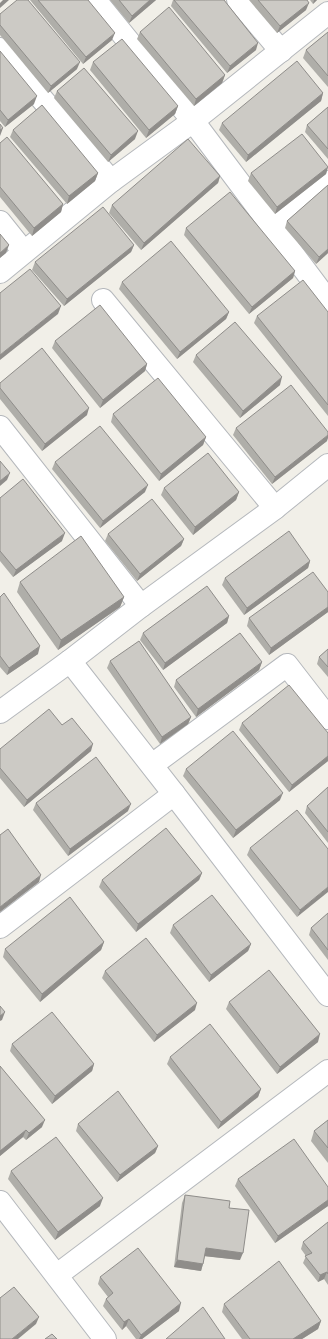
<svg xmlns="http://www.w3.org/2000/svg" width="328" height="1339" viewBox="0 0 328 1339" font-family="'Source Sans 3',sans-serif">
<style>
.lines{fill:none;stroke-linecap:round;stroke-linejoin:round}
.minor-casing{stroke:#b5b8bc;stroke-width:24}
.minor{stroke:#fff;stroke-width:22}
.wall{fill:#afaea9}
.shaded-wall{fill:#8f8d8a}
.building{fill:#cccac5;stroke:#8f8d8a}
</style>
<rect width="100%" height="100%" fill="#f1efe8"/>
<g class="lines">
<g class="minor-casing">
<g id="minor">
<path d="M95 0 193 121 328 301"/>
<path d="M238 0 281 51"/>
<path d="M0 49 111 181"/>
<path d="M0 222 24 252"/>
<path d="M273 226 328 182"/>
<path d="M0 272 111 181 193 121 328 13"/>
<path d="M103 300 275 508"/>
<path d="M0 427 141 606"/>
<path d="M70 661 174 794 328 995"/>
<path d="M0 712 70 661 141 606 275 508 328 465"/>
<path d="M152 765 287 665 328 718"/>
<path d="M0 927 174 794"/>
<path d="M0 1202 105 1339"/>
<path d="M57 1275 328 1071"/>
</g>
</g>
<use href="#minor" class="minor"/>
</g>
<g class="wall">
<path d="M30 0H88L112 40 83 64Z"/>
<path d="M110 0H156L129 23Z"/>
<path d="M173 0H224L256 50 227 73 171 6Z"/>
<path d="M249 0H307L306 10 277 33Z"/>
<path d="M310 0H317L313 4Z"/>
<path d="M0 14 77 69 48 93 0 35Z"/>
<path d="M140 32 225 75 222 83 194 106 137 39Z"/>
<path d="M328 32V87L303 58 306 50Z"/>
<path d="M0 51 34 104 5 127 0 121Z"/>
<path d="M93 62 178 106 175 114 146 138 90 70Z"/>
<path d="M57 91 135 139 108 162 54 98Z"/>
<path d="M323 93 321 101 246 162 219 130 222 123Z"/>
<path d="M328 107V159L305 132 307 125Z"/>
<path d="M13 130 98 173 95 181 67 204 10 137Z"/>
<path d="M0 143 63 204 61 212 32 236 0 197Z"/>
<path d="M328 166 326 174 275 214 248 181 251 173Z"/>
<path d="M220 176 218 183 141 250 109 213 112 205Z"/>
<path d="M328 185V253L316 264 285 228 287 221Z"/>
<path d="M186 228 295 271 293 278 249 314 184 235Z"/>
<path d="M134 245 131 252 64 306 32 270 35 262Z"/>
<path d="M122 282 229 312 226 319 177 359 119 289Z"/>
<path d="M328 312V416L254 323 257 316Z"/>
<path d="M55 341 147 364 145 371 100 408 52 348Z"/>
<path d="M196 355 280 385 240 418 193 362Z"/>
<path d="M0 383 87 415 42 451 0 399Z"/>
<path d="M113 414 206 437 203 445 159 481 111 422Z"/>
<path d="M236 428 327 441 272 484 233 435Z"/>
<path d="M55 462 145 492 100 528 52 469Z"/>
<path d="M164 488 239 492 236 500 193 535 161 495Z"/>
<path d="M0 498 62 541 13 577 0 561Z"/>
<path d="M108 534 184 539 181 546 137 581 105 541Z"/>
<path d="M310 561 308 568 244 615 222 585 225 578Z"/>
<path d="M20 582 124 597 120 607 58 650 17 592Z"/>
<path d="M328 592V612L269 655 247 626 249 618Z"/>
<path d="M0 597 38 654 7 675 0 667Z"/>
<path d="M229 616 227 623 163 670 140 640 143 633Z"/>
<path d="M328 649V677L317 664 319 657Z"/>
<path d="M110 661 191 717 188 724 160 744 107 668Z"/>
<path d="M262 662 259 670 196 717 174 687 176 680Z"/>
<path d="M242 723 328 733V761L289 792 239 730Z"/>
<path d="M62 725 91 751 24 807 0 778V749Z"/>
<path d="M186 769 280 800 233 838 183 776Z"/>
<path d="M328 787V843L305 813 307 806Z"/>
<path d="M36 803 128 811 68 856 33 810Z"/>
<path d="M250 848 328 849 297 917 247 855Z"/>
<path d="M202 873 199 880 136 932 99 887 102 880Z"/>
<path d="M328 913V960L309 935 311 928Z"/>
<path d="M173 925 251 944 248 951 209 982 170 933Z"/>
<path d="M104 942 101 950 40 1002 3 957 5 949Z"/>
<path d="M105 971 195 1010 154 1042 102 978Z"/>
<path d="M229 1002 318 1042 277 1074 226 1009Z"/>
<path d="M12 1044 94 1064 92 1071 52 1104 10 1051Z"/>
<path d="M170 1057 261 1089 258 1097 218 1129 167 1064Z"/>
<path d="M0 1066 42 1127 26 1140 23 1137 0 1156Z"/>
<path d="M328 1120V1163L311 1141 314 1131Z"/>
<path d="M78 1124 158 1146 155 1153 117 1182 76 1131Z"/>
<path d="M11 1171 100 1206 55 1240 8 1179Z"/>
<path d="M238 1179 328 1187V1206L275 1243 235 1186Z"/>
<path d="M185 1195 229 1208 240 1260 205 1256 201 1271 174 1267 182 1203Z"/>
<path d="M328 1222V1285L324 1279 318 1282 303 1263 306 1256 301 1249 303 1242Z"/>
<path d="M100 1277 179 1311 142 1339H136L126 1326 122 1330 103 1306 106 1299 108 1297 98 1284Z"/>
<path d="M224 1304 321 1321 318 1329 302 1339H242L222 1312Z"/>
</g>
<g class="shaded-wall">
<path d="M3 0H9L0 8V3Z"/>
<path d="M150 0H156L129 23 132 16Z"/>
<path d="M314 0H317L313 4Z"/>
<path d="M309 3 306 10 277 33 280 26Z"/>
<path d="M115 33 112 40 83 64 86 57Z"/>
<path d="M258 43 256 50 227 73 230 66Z"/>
<path d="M80 62 77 69 48 93 51 86Z"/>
<path d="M225 75 222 83 194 106 196 99Z"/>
<path d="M323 93 321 101 246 162 248 155Z"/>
<path d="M37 96 34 104 5 127 8 120Z"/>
<path d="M178 106 175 114 146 138 149 130Z"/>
<path d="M3 128 0 136V130Z"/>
<path d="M138 131 135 139 108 162 111 155Z"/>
<path d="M328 167 326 174 275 214 277 207Z"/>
<path d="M98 173 95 181 67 204 69 196Z"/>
<path d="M220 176 218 183 141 250 144 243Z"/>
<path d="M63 204 61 212 32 236 34 228Z"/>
<path d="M9 245 6 253 0 258V253Z"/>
<path d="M134 245 131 252 64 306 67 299Z"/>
<path d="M328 249V253L316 264 319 257Z"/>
<path d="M295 271 293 278 249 314 252 307Z"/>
<path d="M61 306 58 314 0 360V355Z"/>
<path d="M229 312 226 319 177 359 180 352Z"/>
<path d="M147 364 145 371 100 408 103 400Z"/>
<path d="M282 377 280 385 240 418 243 411Z"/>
<path d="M89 408 87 415 42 451 45 444Z"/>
<path d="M328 435V438L327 441 272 484 275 477Z"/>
<path d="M206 437 203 445 159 481 161 474Z"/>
<path d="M10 473 7 480 0 486V481Z"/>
<path d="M148 485 145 492 100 528 103 521Z"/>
<path d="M239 492 236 500 193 535 195 527Z"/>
<path d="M65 533 62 541 13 577 16 570Z"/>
<path d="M184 539 181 546 137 581 140 574Z"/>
<path d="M310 561 308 568 244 615 247 608Z"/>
<path d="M124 597 120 607 58 650 61 640Z"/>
<path d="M328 607V612L269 655 271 648Z"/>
<path d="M229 616 227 623 163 670 165 663Z"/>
<path d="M40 646 38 654 7 675 9 668Z"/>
<path d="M262 662 259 670 196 717 198 709Z"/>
<path d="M191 717 188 724 160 744 162 737Z"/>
<path d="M93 744 91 751 24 807 27 800Z"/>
<path d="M328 756V761L289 792 292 785Z"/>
<path d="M283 793 280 800 233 838 236 830Z"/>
<path d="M131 804 128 811 68 856 70 849Z"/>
<path d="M202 873 199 880 136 932 138 924Z"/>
<path d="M41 875 39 882 0 912V907Z"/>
<path d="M328 887V892L297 917 300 910Z"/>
<path d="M104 942 101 950 40 1002 42 994Z"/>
<path d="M251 944 248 951 209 982 211 975Z"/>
<path d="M197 1003 195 1010 154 1042 157 1035Z"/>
<path d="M5 1012 2 1020 0 1021V1016Z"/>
<path d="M320 1034 318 1042 277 1074 280 1067Z"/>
<path d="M94 1064 92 1071 52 1104 55 1096Z"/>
<path d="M261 1089 258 1097 218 1129 221 1122Z"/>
<path d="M45 1120 42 1127 26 1140 29 1133Z"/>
<path d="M26 1130 23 1137 0 1156V1151Z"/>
<path d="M158 1146 155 1153 117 1182 120 1175Z"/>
<path d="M103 1198 100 1206 55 1240 58 1232Z"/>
<path d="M328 1200V1206L275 1243 278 1236Z"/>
<path d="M206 1248 243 1253 240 1260 203 1256Z"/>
<path d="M177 1260 203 1264 201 1271 174 1267Z"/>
<path d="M327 1272 324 1279 318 1282 320 1275Z"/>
<path d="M181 1303 179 1311 142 1339H139L141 1335Z"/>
<path d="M39 1317 36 1324 18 1339H12Z"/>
<path d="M129 1319 126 1326 122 1330 124 1322Z"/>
<path d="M321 1321 318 1329 302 1339H293Z"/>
</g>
<g class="building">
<path d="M17 0H28L80 62 51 86 0 25V14Z"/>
<path d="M38 0H88L115 33 86 57Z"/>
<path d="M119 0H150L132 16Z"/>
<path d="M174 0H224L258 43 230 66Z"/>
<path d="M258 0H307L309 3 280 26Z"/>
<path d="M169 7 225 75 196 99 140 32Z"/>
<path d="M328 32V76L306 50Z"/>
<path d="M122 39 178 106 149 130 93 62Z"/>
<path d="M0 51 37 96 8 120 0 110Z"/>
<path d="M297 61 323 93 248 155 222 123Z"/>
<path d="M84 68 138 131 111 155 57 91Z"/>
<path d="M42 105 98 173 69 196 13 130Z"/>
<path d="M328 107V149L307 125Z"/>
<path d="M0 124 3 128 0 130Z"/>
<path d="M302 134 328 167 277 207 251 173Z"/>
<path d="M7 137 63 204 34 228 0 187V143Z"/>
<path d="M188 139 220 176 144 243 112 205Z"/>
<path d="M328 185V249L319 257 287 221Z"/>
<path d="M230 192 295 271 252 307 186 228Z"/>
<path d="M103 207 134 245 67 299 35 262Z"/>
<path d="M0 234 9 245 0 253Z"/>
<path d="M171 241 229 312 180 352 122 282Z"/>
<path d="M30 269 61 306 0 355V293Z"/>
<path d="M303 280 328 312V405L257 316Z"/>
<path d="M100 305 147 364 103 400 55 341Z"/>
<path d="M235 322 282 377 243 411 196 355Z"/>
<path d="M42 348 89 408 45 444 0 388V383Z"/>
<path d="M158 378 206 437 161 474 113 414Z"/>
<path d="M291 385 328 432V435L275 477 236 428Z"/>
<path d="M100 426 148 485 103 521 55 462Z"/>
<path d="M208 453 239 492 195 527 164 488Z"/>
<path d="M0 461 10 473 0 481Z"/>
<path d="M23 479 65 533 16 570 0 551V498Z"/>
<path d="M152 499 184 539 140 574 108 534Z"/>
<path d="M289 531 310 561 247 608 225 578Z"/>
<path d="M81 536 124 597 61 640 20 582Z"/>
<path d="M313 572 328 592V607L271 648 249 618Z"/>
<path d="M207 586 229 616 165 663 143 633Z"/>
<path d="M4 593 40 646 9 668 0 656V597Z"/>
<path d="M240 633 262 662 198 709 176 680Z"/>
<path d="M139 641 191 717 162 737 110 661Z"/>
<path d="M328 649V667L319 657Z"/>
<path d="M289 685 328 733V756L292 785 242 723Z"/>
<path d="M49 709 62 725 72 718 93 744 27 800 0 768V749Z"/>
<path d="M233 731 283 793 236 830 186 769Z"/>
<path d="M96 757 131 804 70 849 36 803Z"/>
<path d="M328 787V832L307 806Z"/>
<path d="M297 810 328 849V887L300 910 250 848Z"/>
<path d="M166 828 202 873 138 924 102 880Z"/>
<path d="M8 829 41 875 0 907V835Z"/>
<path d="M212 895 251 944 211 975 173 925Z"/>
<path d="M70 897 104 942 42 994 5 949Z"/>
<path d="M328 913V950L311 928Z"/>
<path d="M146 938 197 1003 157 1035 105 971Z"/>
<path d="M269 970 320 1034 280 1067 229 1002Z"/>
<path d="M0 1006 5 1012 0 1016Z"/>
<path d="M52 1012 94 1064 55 1096 12 1044Z"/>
<path d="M210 1024 261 1089 221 1122 170 1057Z"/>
<path d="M0 1066 45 1120 29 1133 26 1130 0 1151Z"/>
<path d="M118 1091 158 1146 120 1175 78 1124Z"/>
<path d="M328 1120V1148L314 1131Z"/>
<path d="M56 1137 103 1198 58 1232 11 1171Z"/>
<path d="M294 1139 328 1187V1200L278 1236 238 1179Z"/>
<path d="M185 1195 230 1201 229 1208 249 1210 243 1253 206 1248 203 1264 177 1260Z"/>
<path d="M328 1222V1274L327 1272 320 1275 305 1256 312 1253 303 1242Z"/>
<path d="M138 1248 181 1303 141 1335 129 1319 124 1322 106 1299 113 1293 100 1277Z"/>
<path d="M279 1261 321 1321 293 1339H250L224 1304Z"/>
<path d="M14 1287 39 1317 12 1339H0V1298Z"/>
<path d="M203 1307 225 1339H166Z"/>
<path d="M52 1334 57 1339H45Z"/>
</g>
</svg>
